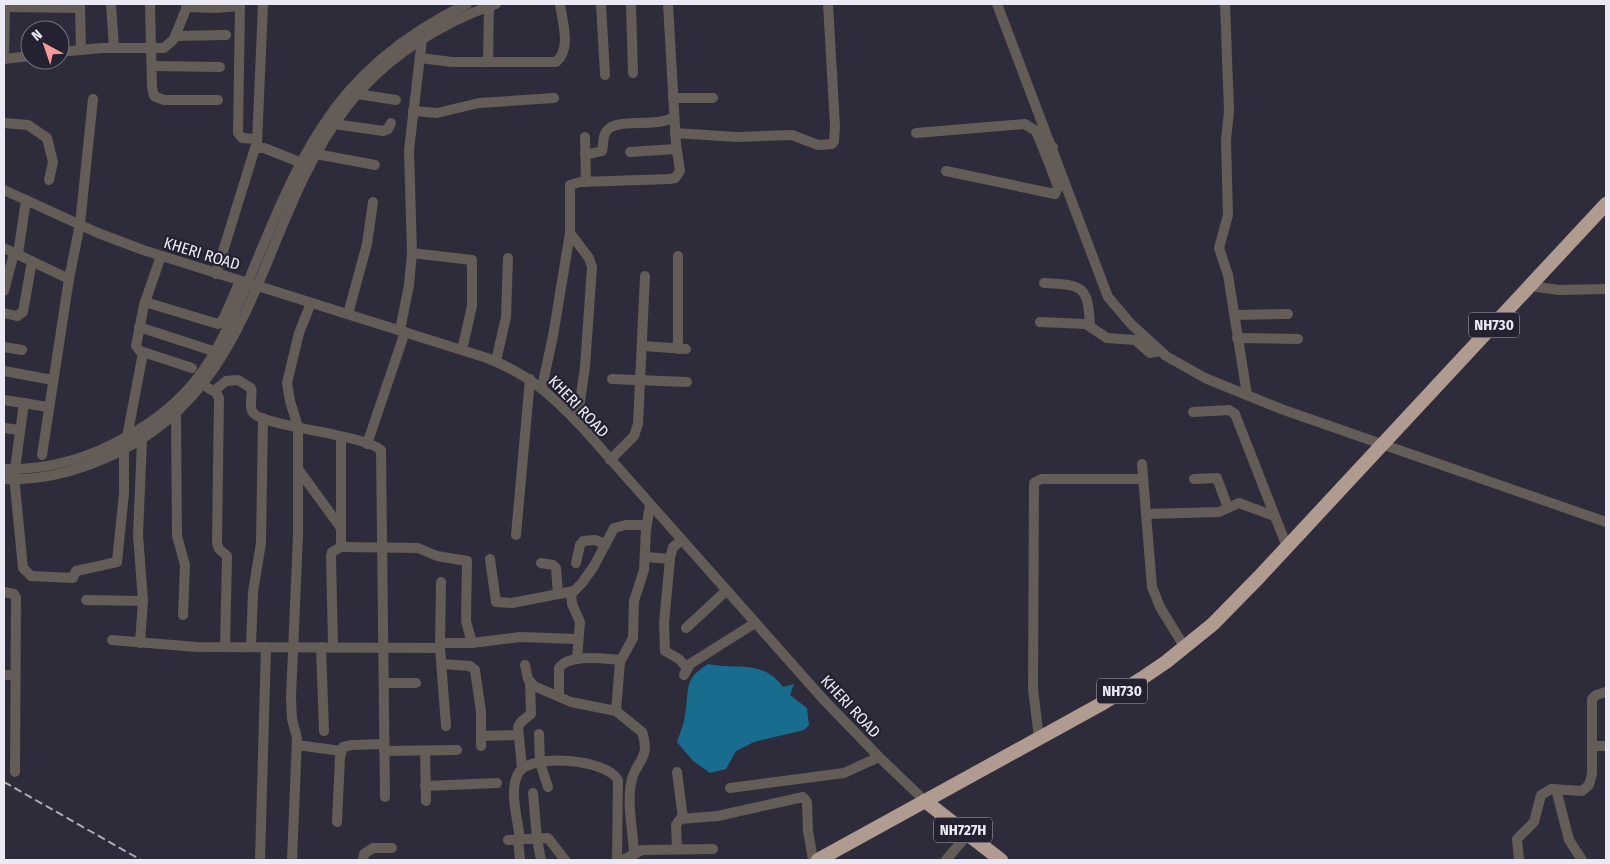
<svg xmlns="http://www.w3.org/2000/svg" width="1610" height="864" viewBox="0 0 1610 864" font-family="'Fira Sans Condensed',sans-serif">
<style>
.water{fill:#186d8f}
.lines{fill:none;stroke-linecap:round;stroke-linejoin:round}
.minor{stroke:#645c57;stroke-width:10}
.highway{stroke:#af9b90;stroke-width:14}
.rail{stroke:#adabb8;stroke-width:2;stroke-dasharray:8 4;stroke-linecap:butt}
.labels{text-anchor:middle;stroke-width:4.5;stroke-linejoin:round;paint-order:stroke}
.shield{fill:#242231;stroke:#afadba;stroke-width:1}
.shield-label{font-size:15px;font-weight:bold;fill:#eae9f4}
.street-label{font-size:16px;fill:#eae9f4;stroke:#242231}
</style>
<rect width="100%" height="100%" fill="#2e2b3b"/>
<path class="water" d="M708 664C737 670 763 659 783 687L794 684 790 695 807 708 809 725 804 730 754 742 736 751 726 769 710 773 693 761 677 742C680 733 684 724 685 715 690 689 682 680 708 664Z"/>
<g class="lines">
<g class="minor">
<path d="M80 4 81 50"/>
<path d="M111 4 114 48"/>
<path d="M150 4 152 87 154 96 164 100H218"/>
<path d="M240 4 238 133 242 138 257 139"/>
<path d="M601 4 605 75"/>
<path d="M631 4 633 73"/>
<path d="M997 4 1108 297 1131 324 1166 356 1205 378 1281 409 1606 522"/>
<path d="M1225 4 1229 111 1226 140 1228 215 1219 248 1228 275 1247 395"/>
<path d="M4 7 80 8"/>
<path d="M186 7 217 8 240 6"/>
<path d="M175 36 226 35"/>
<path d="M60 52 101 48H164L174 39 188 4"/>
<path d="M420 58 452 62H556C572 49 562 21 560 4"/>
<path d="M4 59 5 7"/>
<path d="M4 59 30 56"/>
<path d="M488 61 489 6"/>
<path d="M152 66 220 67"/>
<path d="M357 94 396 100"/>
<path d="M673 98H713"/>
<path d="M413 111 437 113 479 103 554 98"/>
<path d="M4 123 28 125 47 138 53 162 49 180"/>
<path d="M334 124 383 131 388 129 391 123"/>
<path d="M675 133 737 137 792 135 818 145 832 144 834 141 835 126 828 4"/>
<path d="M916 133 1025 124 1036 131 1045 153"/>
<path d="M585 137 586 182"/>
<path d="M257 144 263 4"/>
<path d="M630 152 676 149"/>
<path d="M316 154 375 165"/>
<path d="M585 155 602 151C604 145 602 138 606 132 615 116 655 129 674 117"/>
<path d="M946 171 1055 194 1058 187 1045 153 1053 147"/>
<path d="M4 190 98 233 143 250 487 358C528 374 552 395 582 427L823 699 879 757 925 801"/>
<path d="M570 233 589 258 592 267 585 367 577 422"/>
<path d="M4 248 69 279"/>
<path d="M412 253 472 260V306L462 350"/>
<path d="M18 254 26 200"/>
<path d="M161 256 144 305 136 346 140 351 192 368"/>
<path d="M678 256V349"/>
<path d="M216 274 255 148H264L302 163"/>
<path d="M1044 283C1083 285 1088 285 1090 326"/>
<path d="M1530 286 1559 290 1606 289"/>
<path d="M4 291 14 253"/>
<path d="M145 302 218 324 223 320 240 281"/>
<path d="M4 313 17 316 23 312 32 261"/>
<path d="M348 314 367 244 373 202"/>
<path d="M1234 315 1288 314"/>
<path d="M1040 322 1086 324 1107 338 1135 340 1150 353 1159 351"/>
<path d="M139 327 216 352"/>
<path d="M400 330 409 285 412 253 409 150 422 39"/>
<path d="M1237 338 1298 339"/>
<path d="M643 346 686 349"/>
<path d="M4 347 22 350"/>
<path d="M496 361 506 317 508 258"/>
<path d="M4 371 53 380"/>
<path d="M612 379 687 382"/>
<path d="M542 387 553 336 570 233V185L580 182 670 179 675 178 680 171 676 144 668 4"/>
<path d="M208 388 216 392 219 398 217 543 219 549 227 556 225 647"/>
<path d="M214 391 226 381 238 380 251 388C253 395 249 404 252 411 258 427 361 433 381 450L385 797"/>
<path d="M4 400 48 407"/>
<path d="M24 403 14 476 23 568 31 576 73 578 76 571 117 562 124 493V445"/>
<path d="M1193 412 1229 410 1235 414 1287 547"/>
<path d="M176 415 177 536 185 565 183 615"/>
<path d="M4 428 20 430"/>
<path d="M127 437 143 353"/>
<path d="M367 444 405 332"/>
<path d="M42 455 69 279 80 224 93 99"/>
<path d="M610 460 634 436 638 424 645 276"/>
<path d="M1142 464 1152 587 1160 607 1185 648"/>
<path d="M4 469C48 470 88 459 126 437 197 398 217 354 247 284 269 232 291 174 322 127 357 72 409 32 467 4"/>
<path d="M298 469 341 528"/>
<path d="M4 479C40 481 74 472 106 458 262 390 255 226 346 108 382 60 439 23 496 4"/>
<path d="M1194 479 1217 478 1228 508"/>
<path d="M1146 514 1219 512 1239 503 1274 516"/>
<path d="M516 535 530 379"/>
<path d="M340 547 418 548 437 556 467 561 466 621 472 643"/>
<path d="M646 557 670 559 664 623 665 651 679 659 686 667"/>
<path d="M670 558 673 547 681 541"/>
<path d="M490 559 496 602 512 603 574 591 582 583 594 566 614 528 626 525H646"/>
<path d="M541 563 553 565 556 568 558 594"/>
<path d="M576 563 580 545 583 541 595 540 605 544"/>
<path d="M441 582 440 648 446 726"/>
<path d="M4 592 14 594 16 598 15 772"/>
<path d="M571 592 572 604 580 622 577 659"/>
<path d="M86 600 143 601"/>
<path d="M686 628 726 591"/>
<path d="M112 640 197 647 440 648"/>
<path d="M140 643 143 601 138 535 142 441"/>
<path d="M440 643H472L520 637 577 639"/>
<path d="M333 646 331 556 332 552 339 548 341 544V437"/>
<path d="M251 647 253 592 261 543 263 418"/>
<path d="M321 647 324 731"/>
<path d="M442 664 470 666 475 670 481 712V746"/>
<path d="M525 665 528 679 534 686 571 702 616 711 642 732C651 758 637 760 632 779 626 802 633 830 634 853"/>
<path d="M4 675H15"/>
<path d="M684 675 690 664 755 623"/>
<path d="M384 683H416"/>
<path d="M559 695V668C569 653 605 659 621 660"/>
<path d="M616 711 620 662 633 638 634 601 644 570 646 530 650 505"/>
<path d="M539 734 540 763 548 787"/>
<path d="M481 736 518 735"/>
<path d="M1039 738 1033 689 1034 483 1041 479H1143"/>
<path d="M297 745 341 751"/>
<path d="M1592 746H1606"/>
<path d="M384 751 457 750"/>
<path d="M425 751 426 801"/>
<path d="M522 768 518 727 521 722 531 714 530 683"/>
<path d="M677 772 683 818"/>
<path d="M425 786 497 783"/>
<path d="M730 788 844 773 879 757"/>
<path d="M1556 789 1569 840 1582 860"/>
<path d="M533 793 537 839 541 860"/>
<path d="M337 822 340 757 343 747 352 745 384 744"/>
<path d="M518 839 520 860"/>
<path d="M520 839C518 820 508 789 519 772 531 753 607 759 618 780L617 860"/>
<path d="M508 840 548 838 565 860"/>
<path d="M677 848 676 825 680 819 718 816 803 797 807 802 808 831 813 860"/>
<path d="M260 860 266 647"/>
<path d="M292 860 297 738 292 719 291 697 298 536V427L290 401 287 383 299 333 311 303"/>
<path d="M363 860 364 854 373 848H392"/>
<path d="M623 860 642 850 713 849"/>
<path d="M946 860 968 834"/>
<path d="M1519 860 1517 839 1534 822 1541 795 1551 789 1582 791 1589 785 1592 774V699L1596 695 1606 692"/>
</g>
<g class="highway">
<path d="M925 801 1001 860"/>
<path d="M818 860 1103 703 1141 679 1166 662 1213 624 1259 577 1606 204"/>
</g>
<path class="rail" d="M4 782 141 860"/>
</g>
<g class="labels">
<g class="shield">
<rect x="1469" y="312.5" width="50" height="25" rx="4"/>
<rect x="1097" y="678.5" width="50" height="25" rx="4"/>
<rect x="934" y="817.5" width="58" height="25" rx="4"/>
</g>
<g class="shield-label">
<text x="1494" y="330">NH730</text>
<text x="1122" y="696">NH730</text>
<text x="963" y="835">NH727H</text>
</g>
<g class="street-label">
<text transform="translate(202 253) rotate(17)" y="6">KHERI ROAD</text>
<text transform="translate(579 406) rotate(46)" y="6">KHERI ROAD</text>
<text transform="translate(851 706) rotate(47)" y="6">KHERI ROAD</text>
</g>
</g>
<rect width="1610" height="864" fill="none" stroke="#eae9f4" stroke-width="10"/>
<g transform="translate(45 45) rotate(320)"><circle r="24" fill="#242231" stroke="#73727f"/>
<path d="M0-4L9 19L0 12L-9 19Z" fill="#f59b97"/>
<text y="-8" font-size="14" font-weight="bold" text-anchor="middle" fill="#eae9f4">N</text>
</g>
</svg>
